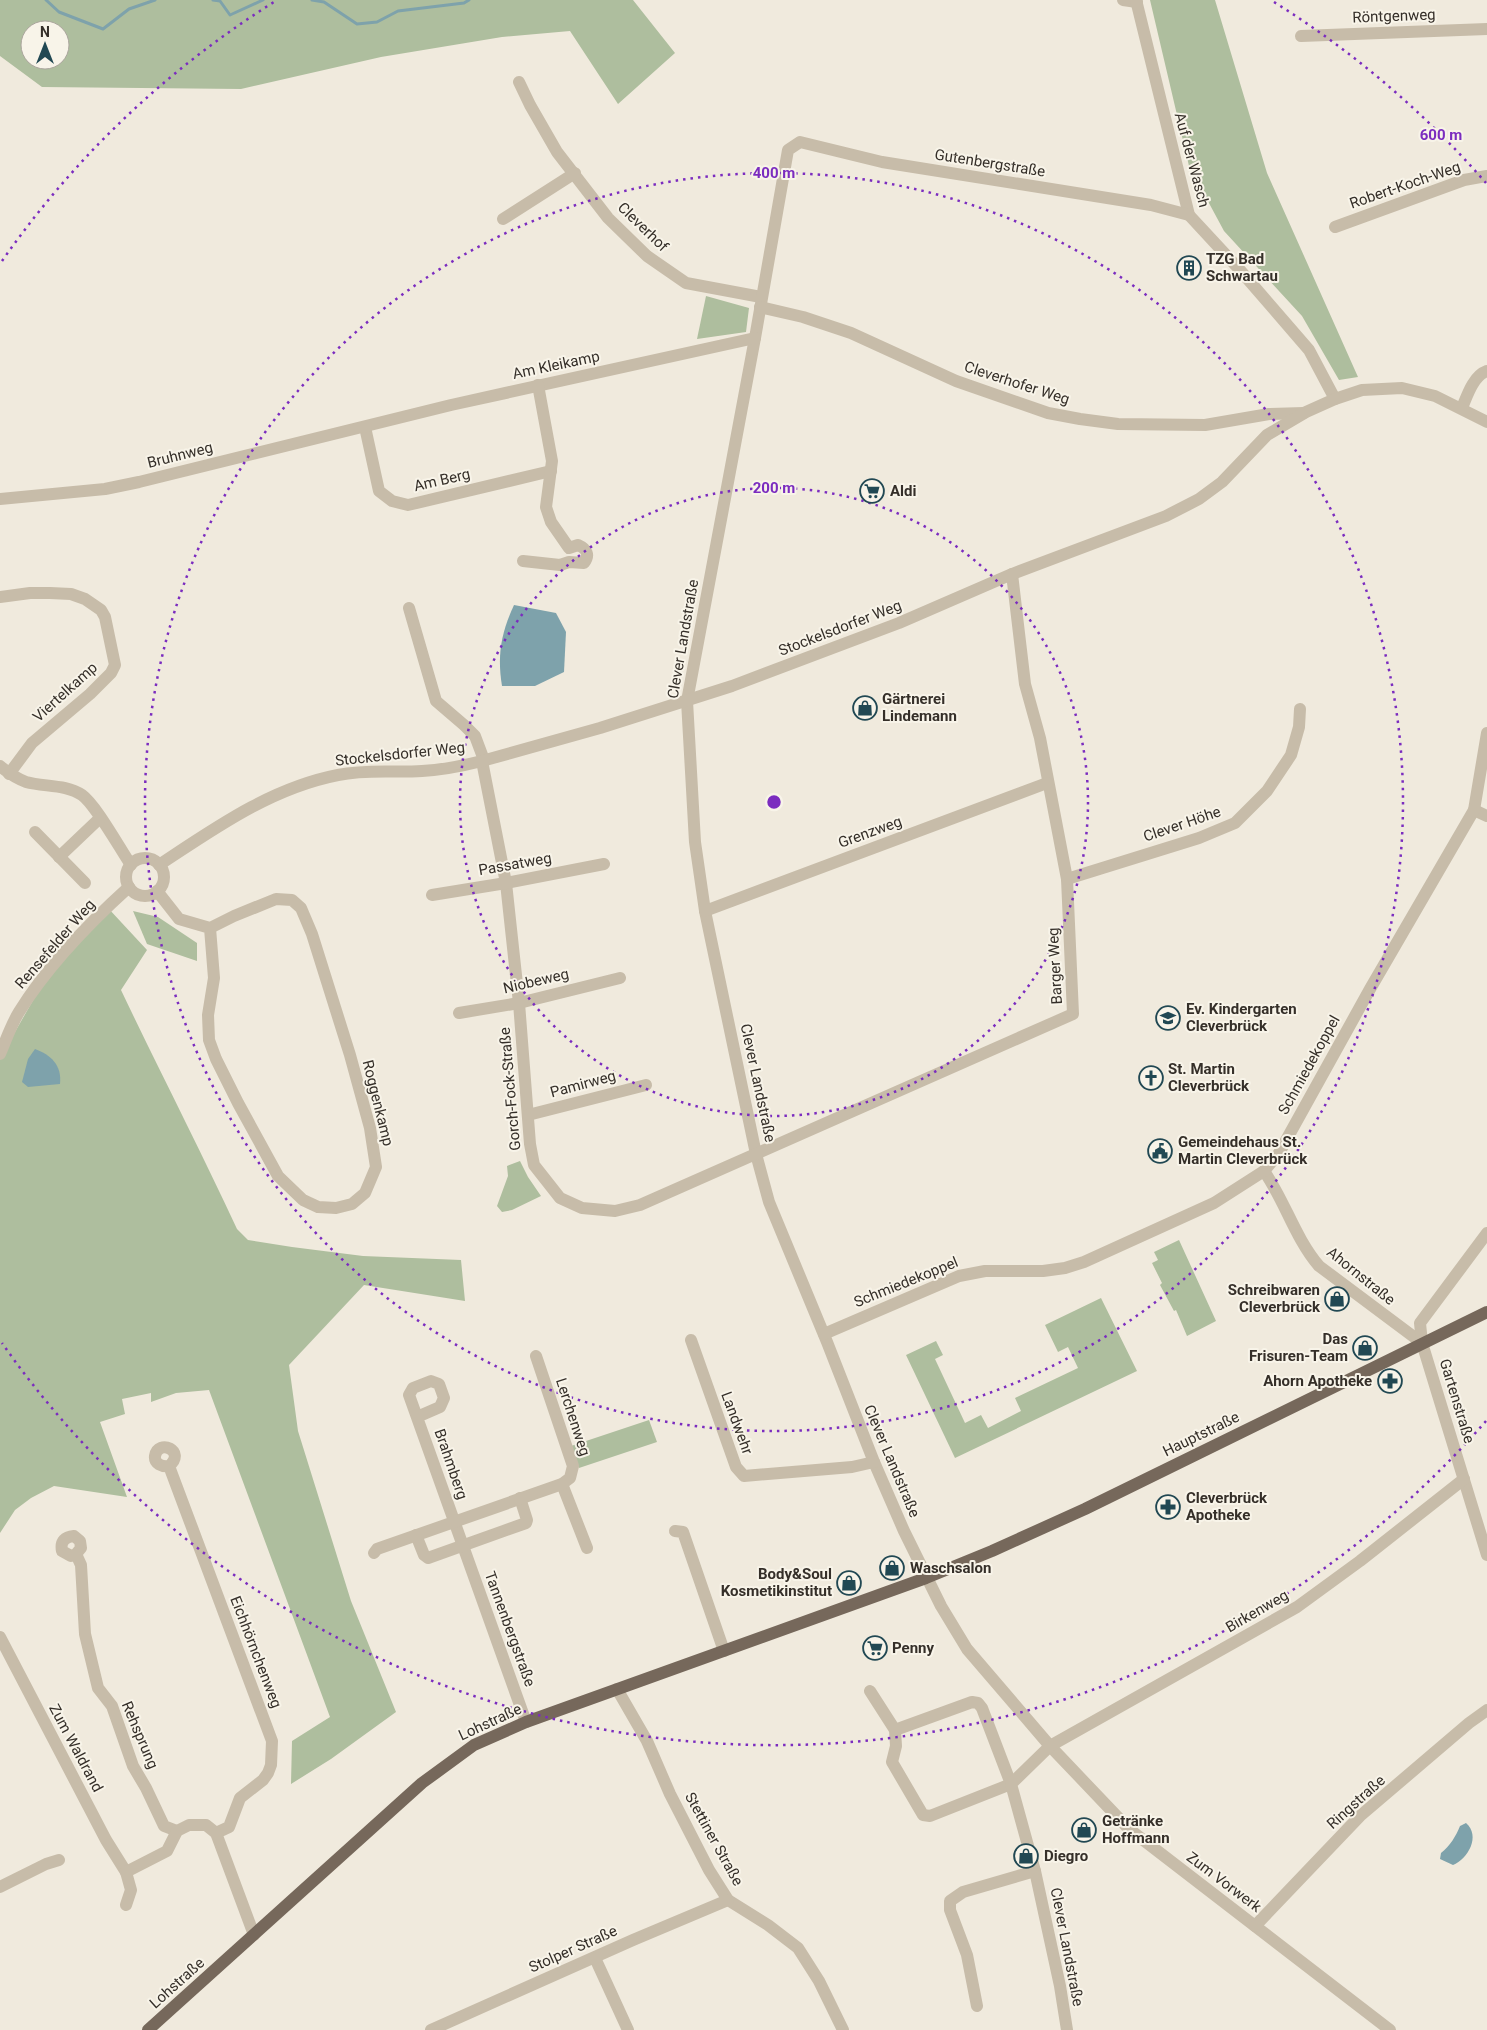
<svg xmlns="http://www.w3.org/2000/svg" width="1487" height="2030" viewBox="0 0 1487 2030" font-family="Roboto,sans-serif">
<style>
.green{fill:#aebe9e;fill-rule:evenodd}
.water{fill:#7ea2ab}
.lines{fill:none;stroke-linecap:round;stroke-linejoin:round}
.stream{stroke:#7ea2ab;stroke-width:3}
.minor{stroke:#c7bca9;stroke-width:12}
.major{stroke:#76685b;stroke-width:12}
.ring{fill:none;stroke:#7b2cbf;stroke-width:2.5;stroke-dasharray:2.5 5}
.labels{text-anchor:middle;stroke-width:4;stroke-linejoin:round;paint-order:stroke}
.street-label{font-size:15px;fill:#352f29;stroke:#f8f4e9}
.poi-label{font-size:15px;font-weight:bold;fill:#352f29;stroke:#f8f4e9;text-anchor:start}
.centre{fill:#7b2cbf;stroke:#f8f4e9;stroke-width:2.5}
.ring-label{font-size:15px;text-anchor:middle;font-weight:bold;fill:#7b2cbf;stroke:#f8f4e9;stroke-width:4;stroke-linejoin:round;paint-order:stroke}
</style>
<rect width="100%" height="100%" fill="#f0eadd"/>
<g class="green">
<path d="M0 0H633L675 53 618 104 570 31 502 37 381 57 241 89 42 87 0 56ZM30 30H60V60H30Z"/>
<path d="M1150 0H1215L1267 173 1358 377 1339 380 1302 316 1224 231 1189 166Z"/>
<path d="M706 296 749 308 746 332 697 339Z"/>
<path d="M108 908 147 950 121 990C159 1070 200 1149 237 1229L248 1240 292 1247 363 1256 461 1260 465 1301 364 1285 289 1365 298 1431 351 1601 396 1712 331 1759 291 1784 292 1741 330 1717 209 1390 176 1393 151 1402V1393L122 1399 125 1414 100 1422 127 1497 54 1486 31 1498 15 1510 0 1533V1058L51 969Z"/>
<path d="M133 911 158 917 197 943V961L147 944Z"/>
<path d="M520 1161 528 1177 541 1196 512 1210 502 1212 497 1206 508 1176 507 1166Z"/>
<path d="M1179 1240 1216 1321 1187 1336 1176 1310 1174 1311 1160 1285 1162 1283 1152 1263 1158 1260 1154 1252Z"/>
<path d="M1101 1298 1137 1371 955 1458 906 1355 936 1341 943 1355 935 1359 965 1423 981 1415 988 1428 1021 1411 1015 1398 1078 1368 1068 1347 1058 1352 1045 1325Z"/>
<path d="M649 1420 657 1442 579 1468 571 1446Z"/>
</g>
<g class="water">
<path d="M514 605 556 613 566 632 564 672 535 686H502C497 655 501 633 514 605Z"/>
<path d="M35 1049C51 1055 62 1065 60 1084L28 1087 22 1082 28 1059Z"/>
<path d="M1466 1823C1481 1836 1468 1859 1453 1865L1440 1859 1441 1853C1450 1846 1456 1836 1460 1826Z"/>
</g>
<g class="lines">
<g class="stream">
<path d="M46 0 59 12 103 29 129 9 155 0"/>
<path d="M213 0 220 1 230 15 263 0"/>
<path d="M312 0 324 2 357 24 377 22 398 11 464 3 469 0"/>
</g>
<g class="minor">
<path d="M1123 0 1137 2"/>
<path d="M1136 0 1189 215 1239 269 1309 350 1335 399"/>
<path d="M1301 36 1487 29"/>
<path d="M519 82 530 105 557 152 608 218 647 256 686 283 761 297"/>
<path d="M1189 215 1151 205 882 162 800 142 788 150 755 338 687 701 695 842 705 911 756 1154 769 1202 827 1342 874 1462 904 1531 941 1606 967 1649 1050 1746 1129 1829 1390 2030"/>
<path d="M503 219 575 173"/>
<path d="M1335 227 1464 180 1487 176"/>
<path d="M760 307 803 317 851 333 956 381 1048 413 1080 419 1118 424 1205 425 1269 414 1304 413"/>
<path d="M1462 408C1467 396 1473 376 1487 371"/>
<path d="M365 427 379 491 392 501 408 505 551 471"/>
<path d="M0 499 105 489 139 482 451 405 755 338"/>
<path d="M523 561 560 565 569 562 584 563C590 555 587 549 578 545L569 548 551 522 546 507 552 461 538 385"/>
<path d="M0 597 30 593H50L71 594 85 599 101 610 105 617 115 665 111 673 90 694 32 743 9 774"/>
<path d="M409 608 436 701 464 725 475 736 484 760"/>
<path d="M482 761 506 883 519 1003 530 1144 534 1165 560 1198 582 1208 615 1211 640 1205 1073 1014 1067 879 1040 738 1025 684 1012 574"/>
<path d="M0 766C8 773 16 778 26 782 44 787 66 784 82 795 96 805 120 849 131 865"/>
<path d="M1474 810 1487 816"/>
<path d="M35 832 85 883"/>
<path d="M59 857 100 818"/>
<circle cx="145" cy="877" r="19"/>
<path d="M159 865C215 828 271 788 338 775 368 769 393 773 422 771 442 770 462 766 482 761L600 728 732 686 899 623 1012 574 1166 516 1199 499 1222 482 1267 435 1306 412 1335 399 1362 390 1402 388 1435 396 1487 422"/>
<path d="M1067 879 1199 838 1235 823 1267 791 1291 755 1299 727 1300 709"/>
<path d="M157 891 179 919 210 928 214 978 208 1015 209 1040 216 1059 238 1103 278 1176 303 1200 318 1207 336 1208 352 1204 365 1193 376 1167 370 1128 350 1055 312 934 301 908 292 900 276 899 234 916 210 928"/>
<path d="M432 895 506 883 604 864"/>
<path d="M705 911 1047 783"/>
<path d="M459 1013 519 1003 620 978"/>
<path d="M0 1054C6 1040 11 1025 19 1012 48 965 88 924 129 887"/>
<path d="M528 1115 646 1085"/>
<path d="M1264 1171C1285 1201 1295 1238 1319 1266L1422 1343"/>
<path d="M1487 1233 1420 1323 1422 1343 1487 1555"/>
<path d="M824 1334 959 1276 985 1271H1043L1065 1268 1084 1262 1214 1203 1264 1171 1279 1153 1370 989 1474 810 1487 733"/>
<path d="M691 1340 736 1467 744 1476 852 1467 874 1462"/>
<path d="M417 1417 440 1407 444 1398 439 1384 431 1381 413 1388 409 1395 526 1722"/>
<path d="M169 1466C162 1467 154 1464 155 1456 158 1438 187 1451 169 1466L272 1741 271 1765 268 1773 263 1780 240 1798 229 1827 216 1833"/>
<path d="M562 1484 587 1548"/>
<path d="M675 1531 683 1532 724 1651"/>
<path d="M416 1535 424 1555 428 1558 526 1523 527 1520 520 1498"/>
<path d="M374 1553 377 1549 562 1484 570 1478 573 1466 536 1356"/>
<path d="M76 1554 71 1556 62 1551C60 1541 65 1537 74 1536L80 1541 81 1548 76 1554 81 1565 85 1634 98 1688 112 1706 133 1766 146 1788 164 1826 177 1831"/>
<path d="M0 1637 106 1840 126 1872"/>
<path d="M617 1689 647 1741 670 1794 709 1870 728 1900 768 1925 798 1948 819 1981 843 2030"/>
<path d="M870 1691 895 1730 972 1702 978 1703 982 1708 1011 1784 930 1816 923 1815 892 1762 896 1746 895 1730"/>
<path d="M0 1887 46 1864 59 1860"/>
<path d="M126 1905 131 1890 126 1872 167 1851 177 1831 189 1825H206L216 1833 254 1935"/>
<path d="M1255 1926 1360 1816 1469 1723 1487 1710"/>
<path d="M595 1958 628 2030"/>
<path d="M977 2006 967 1955 950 1910V1901L963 1892 1035 1871"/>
<path d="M431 2030 633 1940 728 1900"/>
<path d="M1067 2030 1060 1986 1035 1871 1011 1784 1050 1746 1297 1607 1360 1561 1464 1479"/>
</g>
<path class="major" d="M148 2030 422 1783 474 1745 526 1722 926 1578 992 1551 1085 1509 1487 1312"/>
</g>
<g class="ring">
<circle cx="774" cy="802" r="314"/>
<circle cx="774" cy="802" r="629"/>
<path d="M1486 1421A943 943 0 0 1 2 1343M2 261A943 943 0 0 1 274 2M1274 2A943 943 0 0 1 1486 183"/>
</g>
<defs>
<g id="building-ring" transform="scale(1.25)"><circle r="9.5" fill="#f8f4e9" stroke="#214853" stroke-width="1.5"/><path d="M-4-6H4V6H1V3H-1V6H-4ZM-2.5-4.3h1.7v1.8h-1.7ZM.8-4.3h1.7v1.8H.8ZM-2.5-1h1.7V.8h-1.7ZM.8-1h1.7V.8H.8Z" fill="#214853"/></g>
<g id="supermarket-ring" transform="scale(1.25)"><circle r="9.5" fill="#f8f4e9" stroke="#214853" stroke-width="1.5"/><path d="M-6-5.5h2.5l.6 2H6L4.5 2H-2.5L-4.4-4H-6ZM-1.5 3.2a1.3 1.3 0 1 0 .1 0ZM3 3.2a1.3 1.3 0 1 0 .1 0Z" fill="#214853"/></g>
<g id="shop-ring" transform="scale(1.25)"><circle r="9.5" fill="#f8f4e9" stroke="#214853" stroke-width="1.5"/><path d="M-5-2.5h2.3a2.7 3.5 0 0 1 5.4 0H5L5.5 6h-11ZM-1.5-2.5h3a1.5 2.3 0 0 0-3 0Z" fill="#214853"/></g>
<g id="school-ring" transform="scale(1.25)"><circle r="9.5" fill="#f8f4e9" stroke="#214853" stroke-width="1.5"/><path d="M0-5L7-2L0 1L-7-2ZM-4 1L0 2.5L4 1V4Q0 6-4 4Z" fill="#214853"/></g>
<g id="church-ring" transform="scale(1.25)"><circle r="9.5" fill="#f8f4e9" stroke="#214853" stroke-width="1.5"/><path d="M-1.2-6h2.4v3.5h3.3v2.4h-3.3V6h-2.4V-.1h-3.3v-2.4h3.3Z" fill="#214853"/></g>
<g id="civic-ring" transform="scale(1.25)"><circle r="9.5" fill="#f8f4e9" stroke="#214853" stroke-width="1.5"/><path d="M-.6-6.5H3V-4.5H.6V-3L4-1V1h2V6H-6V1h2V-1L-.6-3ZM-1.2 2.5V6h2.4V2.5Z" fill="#214853"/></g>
<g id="pharmacy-ring" transform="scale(1.25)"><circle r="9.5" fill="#f8f4e9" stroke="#214853" stroke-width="1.5"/><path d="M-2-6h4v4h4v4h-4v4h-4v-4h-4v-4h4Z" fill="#214853"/></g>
</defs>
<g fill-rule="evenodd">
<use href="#building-ring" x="1189" y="268"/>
<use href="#supermarket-ring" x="872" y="491"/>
<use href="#shop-ring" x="865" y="708"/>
<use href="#school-ring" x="1168" y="1018"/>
<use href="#church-ring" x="1151" y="1078"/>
<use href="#civic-ring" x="1160" y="1151"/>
<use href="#shop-ring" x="1337" y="1299"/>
<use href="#shop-ring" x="1365" y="1348"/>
<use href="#pharmacy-ring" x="1390" y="1381"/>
<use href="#pharmacy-ring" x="1168" y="1507"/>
<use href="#shop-ring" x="892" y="1568"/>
<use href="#shop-ring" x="849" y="1583"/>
<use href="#supermarket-ring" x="875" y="1648"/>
<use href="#shop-ring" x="1084" y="1830"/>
<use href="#shop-ring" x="1026" y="1856"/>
</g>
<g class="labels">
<g class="street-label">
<text transform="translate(1394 16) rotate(-2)" y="5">Röntgenweg</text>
<text transform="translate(1192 160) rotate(75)" y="5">Auf der Wasch</text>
<text transform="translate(990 163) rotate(9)" y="5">Gutenbergstraße</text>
<text transform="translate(1405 185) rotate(-19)" y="5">Robert-Koch-Weg</text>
<text transform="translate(643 227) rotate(44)" y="5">Cleverhof</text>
<text transform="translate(556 365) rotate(-12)" y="5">Am Kleikamp</text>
<text transform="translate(1017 383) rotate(18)" y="5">Cleverhofer Weg</text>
<text transform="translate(180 455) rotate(-14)" y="5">Bruhnweg</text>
<text transform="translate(442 480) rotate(-13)" y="5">Am Berg</text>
<text transform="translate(840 628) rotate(-21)" y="5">Stockelsdorfer Weg</text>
<text transform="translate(683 639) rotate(-80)" y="5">Clever Landstraße</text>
<text transform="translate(65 692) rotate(-42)" y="5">Viertelkamp</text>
<text transform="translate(400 754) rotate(-6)" y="5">Stockelsdorfer Weg</text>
<text transform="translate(1182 824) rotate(-19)" y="5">Clever Höhe</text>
<text transform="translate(870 832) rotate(-20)" y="5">Grenzweg</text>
<text transform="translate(515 864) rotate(-10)" y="5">Passatweg</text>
<text transform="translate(55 944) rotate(-49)" y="5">Rensefelder Weg</text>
<text transform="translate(1055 966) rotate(-93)" y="5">Barger Weg</text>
<text transform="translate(536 981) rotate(-13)" y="5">Niobeweg</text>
<text transform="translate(1309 1065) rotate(-61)" y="5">Schmiedekoppel</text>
<text transform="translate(758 1083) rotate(78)" y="5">Clever Landstraße</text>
<text transform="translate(583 1084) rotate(-15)" y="5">Pamirweg</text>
<text transform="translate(510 1089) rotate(-95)" y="5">Gorch-Fock-Straße</text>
<text transform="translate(378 1103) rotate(76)" y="5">Roggenkamp</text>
<text transform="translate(1361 1276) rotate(39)" y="5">Ahornstraße</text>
<text transform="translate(906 1282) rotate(-22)" y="5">Schmiedekoppel</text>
<text transform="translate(1457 1401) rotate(73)" y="5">Gartenstraße</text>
<text transform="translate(573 1417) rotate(72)" y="5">Lerchenweg</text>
<text transform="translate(737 1423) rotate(70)" y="5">Landwehr</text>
<text transform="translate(1201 1434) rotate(-26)" y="5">Hauptstraße</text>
<text transform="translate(892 1461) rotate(67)" y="5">Clever Landstraße</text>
<text transform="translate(451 1464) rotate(71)" y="5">Brahmberg</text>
<text transform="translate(1257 1611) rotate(-30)" y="5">Birkenweg</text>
<text transform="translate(510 1629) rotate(70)" y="5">Tannenbergstraße</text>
<text transform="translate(256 1652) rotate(69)" y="5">Eichhörnchenweg</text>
<text transform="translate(490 1722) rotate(-25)" y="5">Lohstraße</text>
<text transform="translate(140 1735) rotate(67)" y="5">Rehsprung</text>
<text transform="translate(76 1748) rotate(62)" y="5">Zum Waldrand</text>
<text transform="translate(1356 1802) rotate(-42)" y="5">Ringstraße</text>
<text transform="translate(714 1839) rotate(61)" y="5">Stettiner Straße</text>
<text transform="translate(1224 1882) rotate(37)" y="5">Zum Vorwerk</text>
<text transform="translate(1067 1947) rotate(79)" y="5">Clever Landstraße</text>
<text transform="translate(573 1949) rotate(-24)" y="5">Stolper Straße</text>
<text transform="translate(177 1983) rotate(-42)" y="5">Lohstraße</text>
</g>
<g class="poi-label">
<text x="1206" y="264">TZG Bad<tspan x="1206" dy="17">Schwartau</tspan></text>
<text x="890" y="496">Aldi</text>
<text x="882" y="704">Gärtnerei<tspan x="882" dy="17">Lindemann</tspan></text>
<text x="1186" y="1014">Ev. Kindergarten<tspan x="1186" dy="17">Cleverbrück</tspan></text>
<text x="1168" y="1074">St. Martin<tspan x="1168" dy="17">Cleverbrück</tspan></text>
<text x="1178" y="1147">Gemeindehaus St.<tspan x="1178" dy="17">Martin Cleverbrück</tspan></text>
<text x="1320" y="1295" text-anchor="end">Schreibwaren<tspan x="1320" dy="17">Cleverbrück</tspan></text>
<text x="1348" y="1344" text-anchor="end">Das<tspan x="1348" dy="17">Frisuren-Team</tspan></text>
<text x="1372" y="1386" text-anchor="end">Ahorn Apotheke</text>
<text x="1186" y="1503">Cleverbrück<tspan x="1186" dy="17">Apotheke</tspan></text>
<text x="910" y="1573">Waschsalon</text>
<text x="832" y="1579" text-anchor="end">Body&amp;Soul<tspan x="832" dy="17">Kosmetikinstitut</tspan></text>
<text x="892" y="1653">Penny</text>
<text x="1102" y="1826">Getränke<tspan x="1102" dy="17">Hoffmann</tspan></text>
<text x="1044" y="1861">Diegro</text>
</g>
</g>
<circle cx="774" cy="802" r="8" class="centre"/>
<g class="ring-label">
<text x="1441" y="140">600 m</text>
<text x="774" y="178">400 m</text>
<text x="774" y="493">200 m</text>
</g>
<g transform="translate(45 45)"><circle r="24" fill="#f8f4e9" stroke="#aaa59c"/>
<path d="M0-4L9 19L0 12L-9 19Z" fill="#214853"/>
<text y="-8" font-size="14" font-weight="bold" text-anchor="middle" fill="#352f29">N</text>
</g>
</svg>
